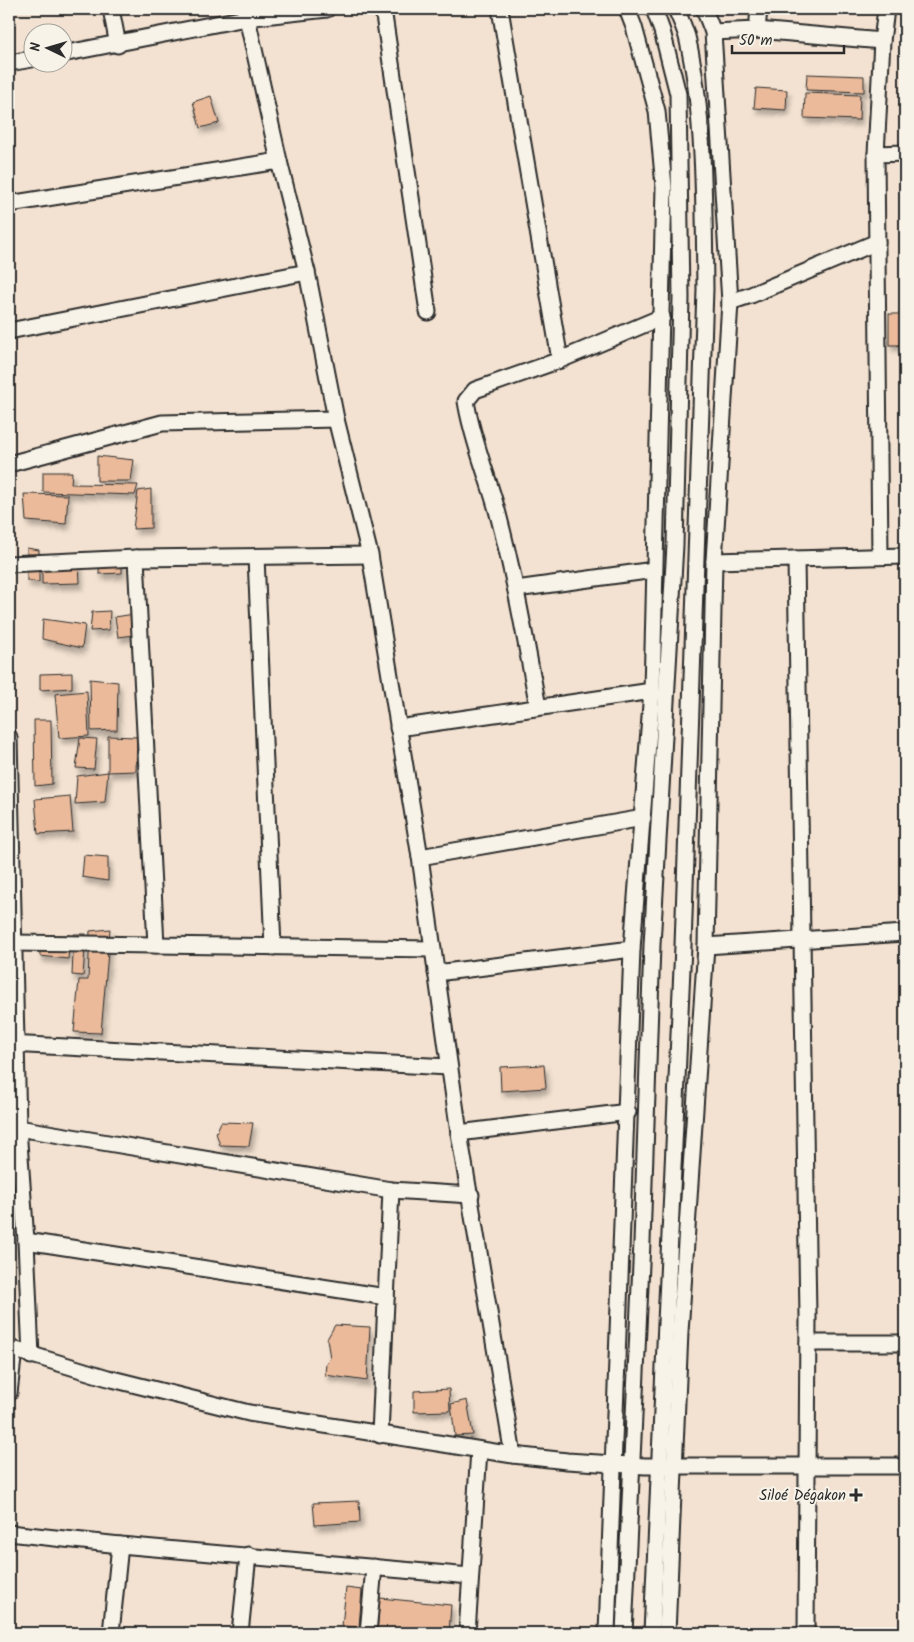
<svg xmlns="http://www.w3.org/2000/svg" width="914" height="1642" viewBox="0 0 914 1642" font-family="Kalam,sans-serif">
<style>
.building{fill:#eaba9a;stroke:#2b2b2b;filter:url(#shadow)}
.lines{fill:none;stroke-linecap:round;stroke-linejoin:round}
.minor-casing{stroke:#2b2b2b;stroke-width:19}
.minor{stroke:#f7f3e8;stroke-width:15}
.poi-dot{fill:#2b2b2b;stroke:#f7f3e8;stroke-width:2}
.labels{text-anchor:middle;stroke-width:4;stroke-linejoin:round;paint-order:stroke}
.poi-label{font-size:15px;fill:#2b2b2b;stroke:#f7f3e8;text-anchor:end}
</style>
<defs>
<filter id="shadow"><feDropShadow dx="3" dy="5.5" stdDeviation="2.5" flood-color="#0004"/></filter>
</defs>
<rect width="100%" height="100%" fill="#f3e2d1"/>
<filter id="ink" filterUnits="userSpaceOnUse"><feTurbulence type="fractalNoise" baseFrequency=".02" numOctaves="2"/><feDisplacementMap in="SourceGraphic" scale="10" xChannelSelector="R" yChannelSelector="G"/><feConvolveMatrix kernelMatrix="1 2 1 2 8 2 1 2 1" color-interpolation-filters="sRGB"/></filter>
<g filter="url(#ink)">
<g class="building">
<path d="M807 74 864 76V92L806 90Z"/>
<path d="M756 88 787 90 786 110 754 108Z"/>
<path d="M805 93 860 95 859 120 804 118Z"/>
<path d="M211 96 219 123 200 128 193 102Z"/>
<rect x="889" y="314" width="16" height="31"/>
<path d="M97 456 134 460 131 481H97Z"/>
<path d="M43 472H72L71 484 138 485 135 495 43 492Z"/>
<path d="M151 489V528L133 529 138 491Z"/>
<path d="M24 494 68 495 66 524 26 521Z"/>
<path d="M27 548 39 550V582L27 581Z"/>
<path d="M100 552H122V573L99 574Z"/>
<path d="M42 563H79L80 583 42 584Z"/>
<path d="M110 611 109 630 90 631 92 612Z"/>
<path d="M134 614 135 635 118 637 115 617Z"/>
<path d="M43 619 85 625 82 648 42 639Z"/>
<path d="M72 673V688L40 690V674Z"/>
<path d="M90 679 118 682 117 730 91 731Z"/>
<path d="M87 691 89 736 59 738 55 694Z"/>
<path d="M34 720H51L52 784 35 786Z"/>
<path d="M108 736 137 737 136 771 108 772Z"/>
<path d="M80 738 97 739 94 769 76 768Z"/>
<path d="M108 772 105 802 75 804 77 776Z"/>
<path d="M70 796 73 832 38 834 35 799Z"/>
<path d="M84 855 108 857V881L82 877Z"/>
<path d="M110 929 101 1033 74 1032 79 980H88L90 931Z"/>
<path d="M74 934H86L83 976 72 975Z"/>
<path d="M39 935H70L68 959 40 956Z"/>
<path d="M544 1065 546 1088 501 1091 500 1067Z"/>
<path d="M221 1122 253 1123 249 1146 220 1145 216 1133Z"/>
<path d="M335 1325 370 1327 367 1381 325 1375 326 1363 330 1358 327 1339Z"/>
<path d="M449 1389 450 1411 414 1412V1391Z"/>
<path d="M467 1400 473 1435 455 1436 451 1404Z"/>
<path d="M359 1501 360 1522 315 1525 313 1503Z"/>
<path d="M346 1588 362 1590 359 1627 342 1626Z"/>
<path d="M380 1598 451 1605 449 1633 377 1632Z"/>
</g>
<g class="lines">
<g class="minor-casing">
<g id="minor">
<path d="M111 9 118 45"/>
<path d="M245 9 279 161 307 272 336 419 370 555 420 857 459 1133 513 1455"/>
<path d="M383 9 428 312"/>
<path d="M500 9 560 360"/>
<path d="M757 30 759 9"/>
<path d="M713 32 757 30 882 41"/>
<path d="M62 54 246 18 327 9"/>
<path d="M9 63 32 59"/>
<path d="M876 154 905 153"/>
<path d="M9 204 279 161"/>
<path d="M730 302 751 295 877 242"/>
<path d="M9 331 307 272"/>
<path d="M9 464 162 423 336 419"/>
<path d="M880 556 876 154 882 41 886 9"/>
<path d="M256 557 273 947"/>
<path d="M136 558 156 945"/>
<path d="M796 559 808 1316 806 1633"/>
<path d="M714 561 905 556"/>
<path d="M9 564 136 558 370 555"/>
<path d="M516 589 654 570"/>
<path d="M538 707C526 643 515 578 498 514 488 476 472 440 466 401L475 390 560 360 662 317"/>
<path d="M398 728 652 691"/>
<path d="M9 737 18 1128 26 1241 31 1356"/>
<path d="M420 857 643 818"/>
<path d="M14 943 432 949"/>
<path d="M706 946 905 933"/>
<path d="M436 973 632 949"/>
<path d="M9 1044 449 1067"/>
<path d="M18 1128 391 1190 471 1195"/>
<path d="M459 1133 628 1112"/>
<path d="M26 1241 386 1297"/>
<path d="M808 1343H905"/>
<path d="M9 1348 108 1378 249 1413 513 1455 567 1461 645 1466H905"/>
<path d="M9 1393 14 1350"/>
<path d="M380 1435 391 1190"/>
<path d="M9 1533 120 1545 470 1576"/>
<path d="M111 1633 120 1545"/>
<path d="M240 1633 248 1555"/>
<path d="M368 1633 374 1567"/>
<path d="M467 1633 479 1450"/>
<path d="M607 1633 632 949 652 691 664 187 657 111 634 27 627 9"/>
<path d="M624 1633 642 1242 652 945 675 545 681 298 678 94 662 31 654 9"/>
<path d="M652 1633 683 946 705 289C704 211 705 117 688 41 686 30 680 19 676 9"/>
<path d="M667 1633 680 1332 706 946 714 561 730 302 713 32 704 9"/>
</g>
</g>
<use href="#minor" class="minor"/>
</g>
</g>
<path class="poi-dot" d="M853.5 1487.5h5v5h5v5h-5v5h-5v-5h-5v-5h5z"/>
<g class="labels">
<g class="poi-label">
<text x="846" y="1500">Siloé Dégakon</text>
</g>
</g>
<rect width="914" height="1642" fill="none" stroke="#f7f3e8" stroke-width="30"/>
<rect x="15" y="15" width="884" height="1612" fill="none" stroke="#2b2b2b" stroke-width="2" filter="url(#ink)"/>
<g transform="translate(48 48) rotate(275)"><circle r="24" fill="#f7f3e8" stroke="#a5a39c"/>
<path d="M0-4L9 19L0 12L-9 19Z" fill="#2b2b2b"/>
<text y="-8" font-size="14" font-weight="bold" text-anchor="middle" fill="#2b2b2b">N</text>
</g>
<path d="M732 45v8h112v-8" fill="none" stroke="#2b2b2b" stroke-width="2.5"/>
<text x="739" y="45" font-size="15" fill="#2b2b2b" stroke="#f7f3e8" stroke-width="4" paint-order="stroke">50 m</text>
</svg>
